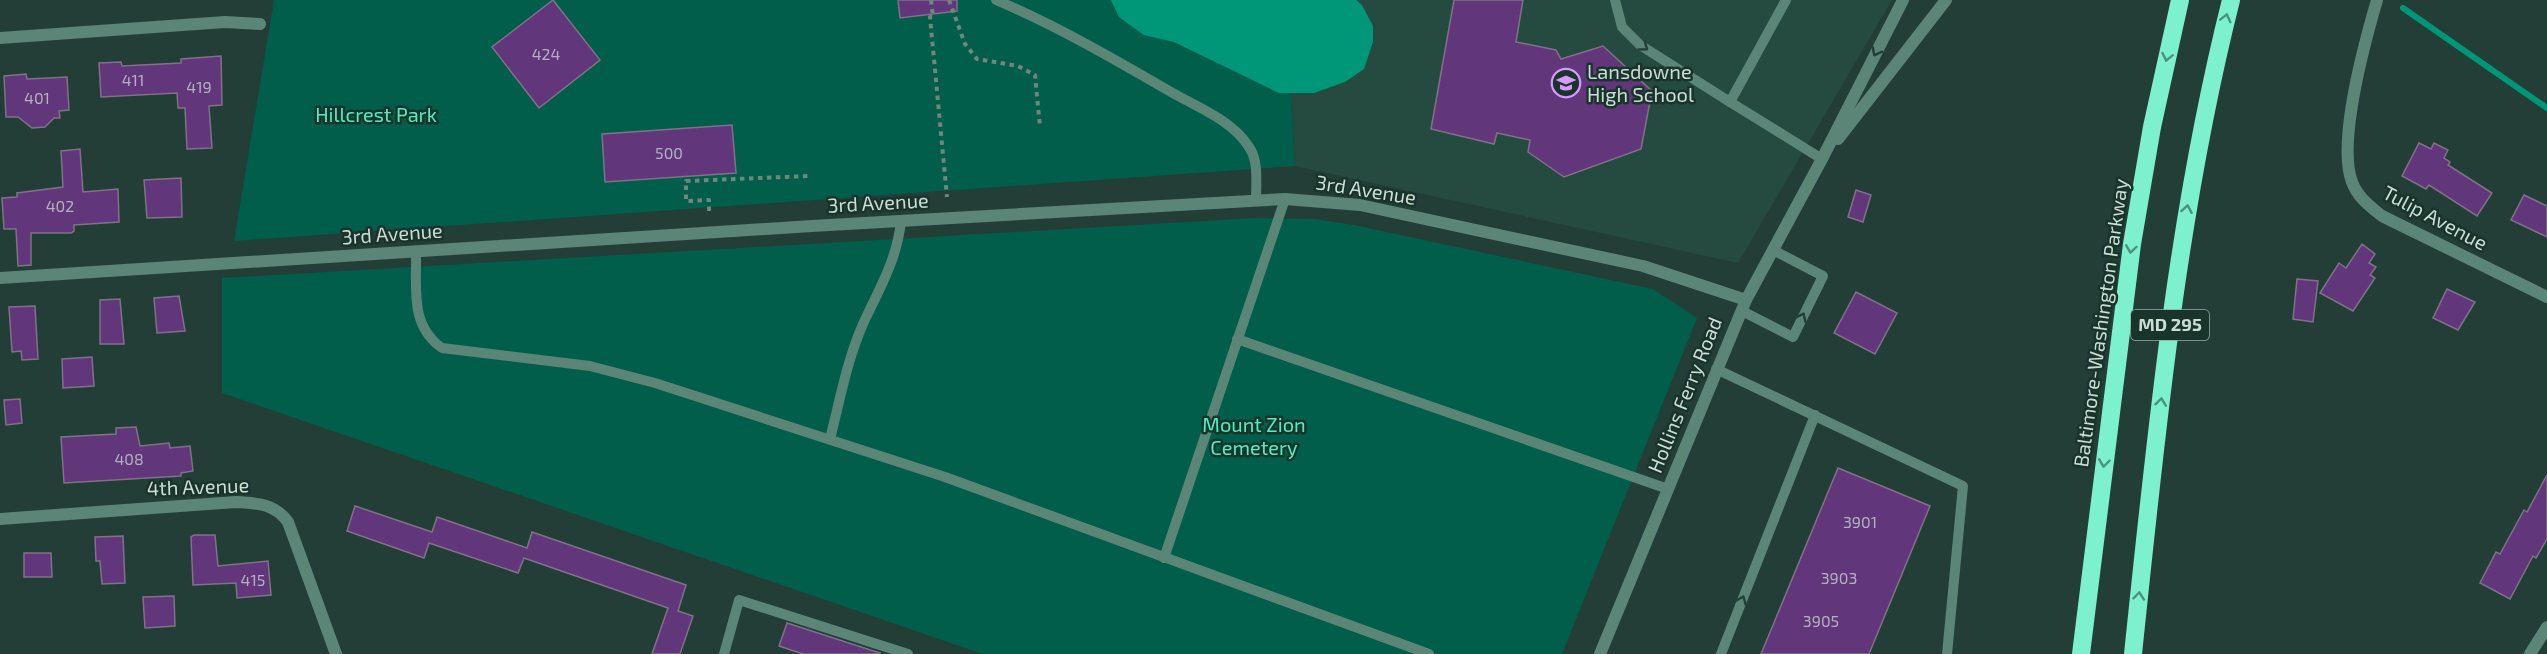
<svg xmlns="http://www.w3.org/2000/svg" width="2547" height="654" viewBox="0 0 2547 654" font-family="'Exo 2',sans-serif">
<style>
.built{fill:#254a3f}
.green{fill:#005e4a}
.water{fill:#009779}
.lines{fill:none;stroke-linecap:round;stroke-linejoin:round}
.stream{stroke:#009779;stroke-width:6}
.building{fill:#62367a;stroke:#7f7288;stroke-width:1.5}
.path{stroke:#70867f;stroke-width:4;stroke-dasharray:4.5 4.5;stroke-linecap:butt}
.service{stroke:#5a8577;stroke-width:10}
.minor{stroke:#5a8577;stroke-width:12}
.tertiary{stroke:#5a8577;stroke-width:12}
.motorway{stroke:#7df0ce;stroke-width:18}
.oneway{stroke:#4a927c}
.oneway2{stroke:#224036}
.labels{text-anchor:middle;stroke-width:5;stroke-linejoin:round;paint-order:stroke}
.number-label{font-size:16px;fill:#b2b2bf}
.shield{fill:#18342b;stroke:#96aaa3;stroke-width:1.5}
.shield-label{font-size:18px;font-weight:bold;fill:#ccdcd6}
.poi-label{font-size:20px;fill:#ccdcd6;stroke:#18342b;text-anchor:start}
.park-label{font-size:20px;fill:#4cf0c6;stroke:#18342b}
.street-label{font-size:20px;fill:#ccdcd6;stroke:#18342b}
</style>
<rect width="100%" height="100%" fill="#233e36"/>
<path class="built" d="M1285 0H1892L1738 263 1295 166Z"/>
<g class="green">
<path d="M274 0H1285L1295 166 234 241Z"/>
<path d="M1255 218 1315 219 1354 225 1653 289 1697 318 1562 654H983L222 393V278Z"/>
</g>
<path class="water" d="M1111 0H1356L1362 5 1373 26V42L1364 69 1345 82 1314 93H1279L1174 42 1144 35 1119 17Z"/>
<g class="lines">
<path class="stream" d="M2403 8 2547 108"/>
</g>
<g class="building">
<path d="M553 0 600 60 539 108 492 47Z"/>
<path d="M898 0H957V11L900 18Z"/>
<path d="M1454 0H1523L1516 42 1556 50 1561 59 1603 46 1652 91 1641 149 1564 177 1528 152 1530 140 1497 133 1494 144 1431 129Z"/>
<path d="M221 56 222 105 209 106 212 148 187 149 185 108H178L177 93 101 97 99 63 121 62 122 66 181 63V59Z"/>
<path d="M26 74 27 79 67 77 69 110 59 111 60 118H54L45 127 32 128 18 117H6L4 76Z"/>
<path d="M732 125 736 173 605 182 602 134Z"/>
<path d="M2419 143 2431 149 2434 143 2448 150 2444 158 2450 162 2448 165 2492 193 2477 216 2429 185 2426 189 2402 176Z"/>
<path d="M80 149 83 192 118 189 119 222 74 225V231L71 233H31V265L18 266 16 229H4L2 198 17 197V193L63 187 61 151Z"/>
<path d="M181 178 182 217 147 218 144 180Z"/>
<path d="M1856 190 1871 195 1863 222 1848 217Z"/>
<path d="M2524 195 2547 206V237L2511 220Z"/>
<path d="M2362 244 2375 254 2369 263 2376 267 2370 275 2375 278 2353 311 2320 293 2339 263 2346 268Z"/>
<path d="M2297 279 2318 281 2313 322 2293 319Z"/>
<path d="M2447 289 2475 302 2458 330 2433 318Z"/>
<path d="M1856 292 1897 313 1875 354 1834 333Z"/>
<path d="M179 296 185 331 157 333 154 298Z"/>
<path d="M120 299 124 344H100V300Z"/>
<path d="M35 306 38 359 22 360 21 351 12 352 9 307Z"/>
<path d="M92 357 94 386 63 388 62 359Z"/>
<path d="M20 399 22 423 6 425 4 400Z"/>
<path d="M136 427 140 446 169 443 170 448 190 446 193 471 181 473V476L64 483 61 437 116 434V428Z"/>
<path d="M1838 468 1930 506 1869 654H1761Z"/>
<path d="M2547 475V539L2536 558 2533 556 2510 599 2480 583 2496 552 2500 554 2524 510 2527 512Z"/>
<path d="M355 506 432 532 437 517 527 548 532 532 686 585 678 611 693 616 680 654H652L668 608 524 558 518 573 429 543 424 558 347 531Z"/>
<path d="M194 535H215L218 566 268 561 271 595 237 598 236 583 193 585 191 537Z"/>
<path d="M123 536 125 583 102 584 100 561H96L95 537Z"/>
<path d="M24 553H51L52 577H24Z"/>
<path d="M174 596 175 626 145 628 143 597Z"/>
<path d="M787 623 880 653 879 654H803L779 646Z"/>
</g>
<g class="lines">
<g class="path">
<path d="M931 0 933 17H930L947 197"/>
<path d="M949 0 965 44 977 59 1018 66 1035 75 1040 127"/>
<path d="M709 211V200L686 201V181L809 176"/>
</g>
<g class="service">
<path d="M996 0C1057 26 1114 59 1171 92 1197 107 1232 120 1249 147 1259 161 1256 184 1256 200"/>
<path d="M1615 0 1622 27 1640 45 1730 102 1786 0"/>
<path d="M1730 102 1822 159"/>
<path d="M416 252C417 287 409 325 442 348L590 366 655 383 945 477 1429 654"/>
<path d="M1742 311 1793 337 1823 276 1773 250"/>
<path d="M1237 339 1668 489"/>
<path d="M1716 369 1963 486 1947 654"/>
<path d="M830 439C840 400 847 360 863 324 879 289 897 260 901 221"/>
<path d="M1164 558 1285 199"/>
<path d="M724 654 739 600 908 654"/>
<path d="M1721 654 1815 415"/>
</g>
<g class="minor">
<path d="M0 38 225 22 260 24"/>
<path d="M0 519 236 502C258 503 275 504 288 522L336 654"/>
</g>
<g class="tertiary">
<path d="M2377 0C2365 41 2337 143 2352 182 2358 198 2370 206 2382 216L2547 297"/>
<path d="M1838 139 1946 0"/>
<path d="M0 278 812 226 1285 199 1360 205 1643 266 1746 300"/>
<path d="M1600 654 1746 300 1822 159 1903 0"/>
<path d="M2530 654 2547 627"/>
</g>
<g class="motorway">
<path d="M2081 654 2132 244 2152 127 2180 0"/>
<path d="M2133 654C2156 435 2177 214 2231 0"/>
</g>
</g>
<defs><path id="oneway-chevron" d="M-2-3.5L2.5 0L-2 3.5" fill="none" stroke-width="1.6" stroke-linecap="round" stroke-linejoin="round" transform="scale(1.5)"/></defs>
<g class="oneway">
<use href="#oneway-chevron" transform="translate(2226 18) rotate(-76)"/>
<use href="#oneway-chevron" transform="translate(2167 57) rotate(102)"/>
<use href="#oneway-chevron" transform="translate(2187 209) rotate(-80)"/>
<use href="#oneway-chevron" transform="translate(2131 249) rotate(98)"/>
<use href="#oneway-chevron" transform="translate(2161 402) rotate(-83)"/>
<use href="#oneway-chevron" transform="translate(2104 463) rotate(97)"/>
<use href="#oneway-chevron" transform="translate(2139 596) rotate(-84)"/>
</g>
<g class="oneway2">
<use href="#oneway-chevron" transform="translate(1644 47) rotate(36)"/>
<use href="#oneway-chevron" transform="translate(1876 52) rotate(117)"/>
<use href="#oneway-chevron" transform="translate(1802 317) rotate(-64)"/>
<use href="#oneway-chevron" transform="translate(1742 600) rotate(-68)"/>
</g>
<defs>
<g id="school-ring" transform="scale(1.5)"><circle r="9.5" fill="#18342b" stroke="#d69bfa" stroke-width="1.5"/><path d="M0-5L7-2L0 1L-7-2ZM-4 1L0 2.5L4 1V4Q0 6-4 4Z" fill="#d69bfa"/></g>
</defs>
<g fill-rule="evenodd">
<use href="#school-ring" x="1566" y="83"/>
</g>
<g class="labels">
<g class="number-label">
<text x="546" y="60">424</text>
<text x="133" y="86">411</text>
<text x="199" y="93">419</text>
<text x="37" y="104">401</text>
<text x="669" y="159">500</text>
<text x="60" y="212">402</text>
<text x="129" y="465">408</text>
<text x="1860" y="528">3901</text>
<text x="1839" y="584">3903</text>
<text x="253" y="586">415</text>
<text x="1821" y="627">3905</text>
</g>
<rect class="shield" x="2131" y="310" width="78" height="30" rx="4.5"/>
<g class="shield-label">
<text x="2170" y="331">MD 295</text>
</g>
<g class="poi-label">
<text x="1587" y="79">Lansdowne<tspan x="1587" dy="23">High School</tspan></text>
</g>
<g class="park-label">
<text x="376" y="122">Hillcrest Park</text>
<text x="1254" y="432">Mount Zion<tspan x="1254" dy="23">Cemetery</tspan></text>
</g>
<g class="street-label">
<text transform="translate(1366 190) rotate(9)" y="7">3rd Avenue</text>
<text transform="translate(878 203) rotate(-3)" y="7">3rd Avenue</text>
<text transform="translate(2435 218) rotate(28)" y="7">Tulip Avenue</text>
<text transform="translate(392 234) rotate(-4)" y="7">3rd Avenue</text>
<text transform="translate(2101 323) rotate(-82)" y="7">Baltimore-Washington Parkway</text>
<text transform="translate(1685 395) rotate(-68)" y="7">Hollins Ferry Road</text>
<text transform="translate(198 487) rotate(-2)" y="7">4th Avenue</text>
</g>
</g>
</svg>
